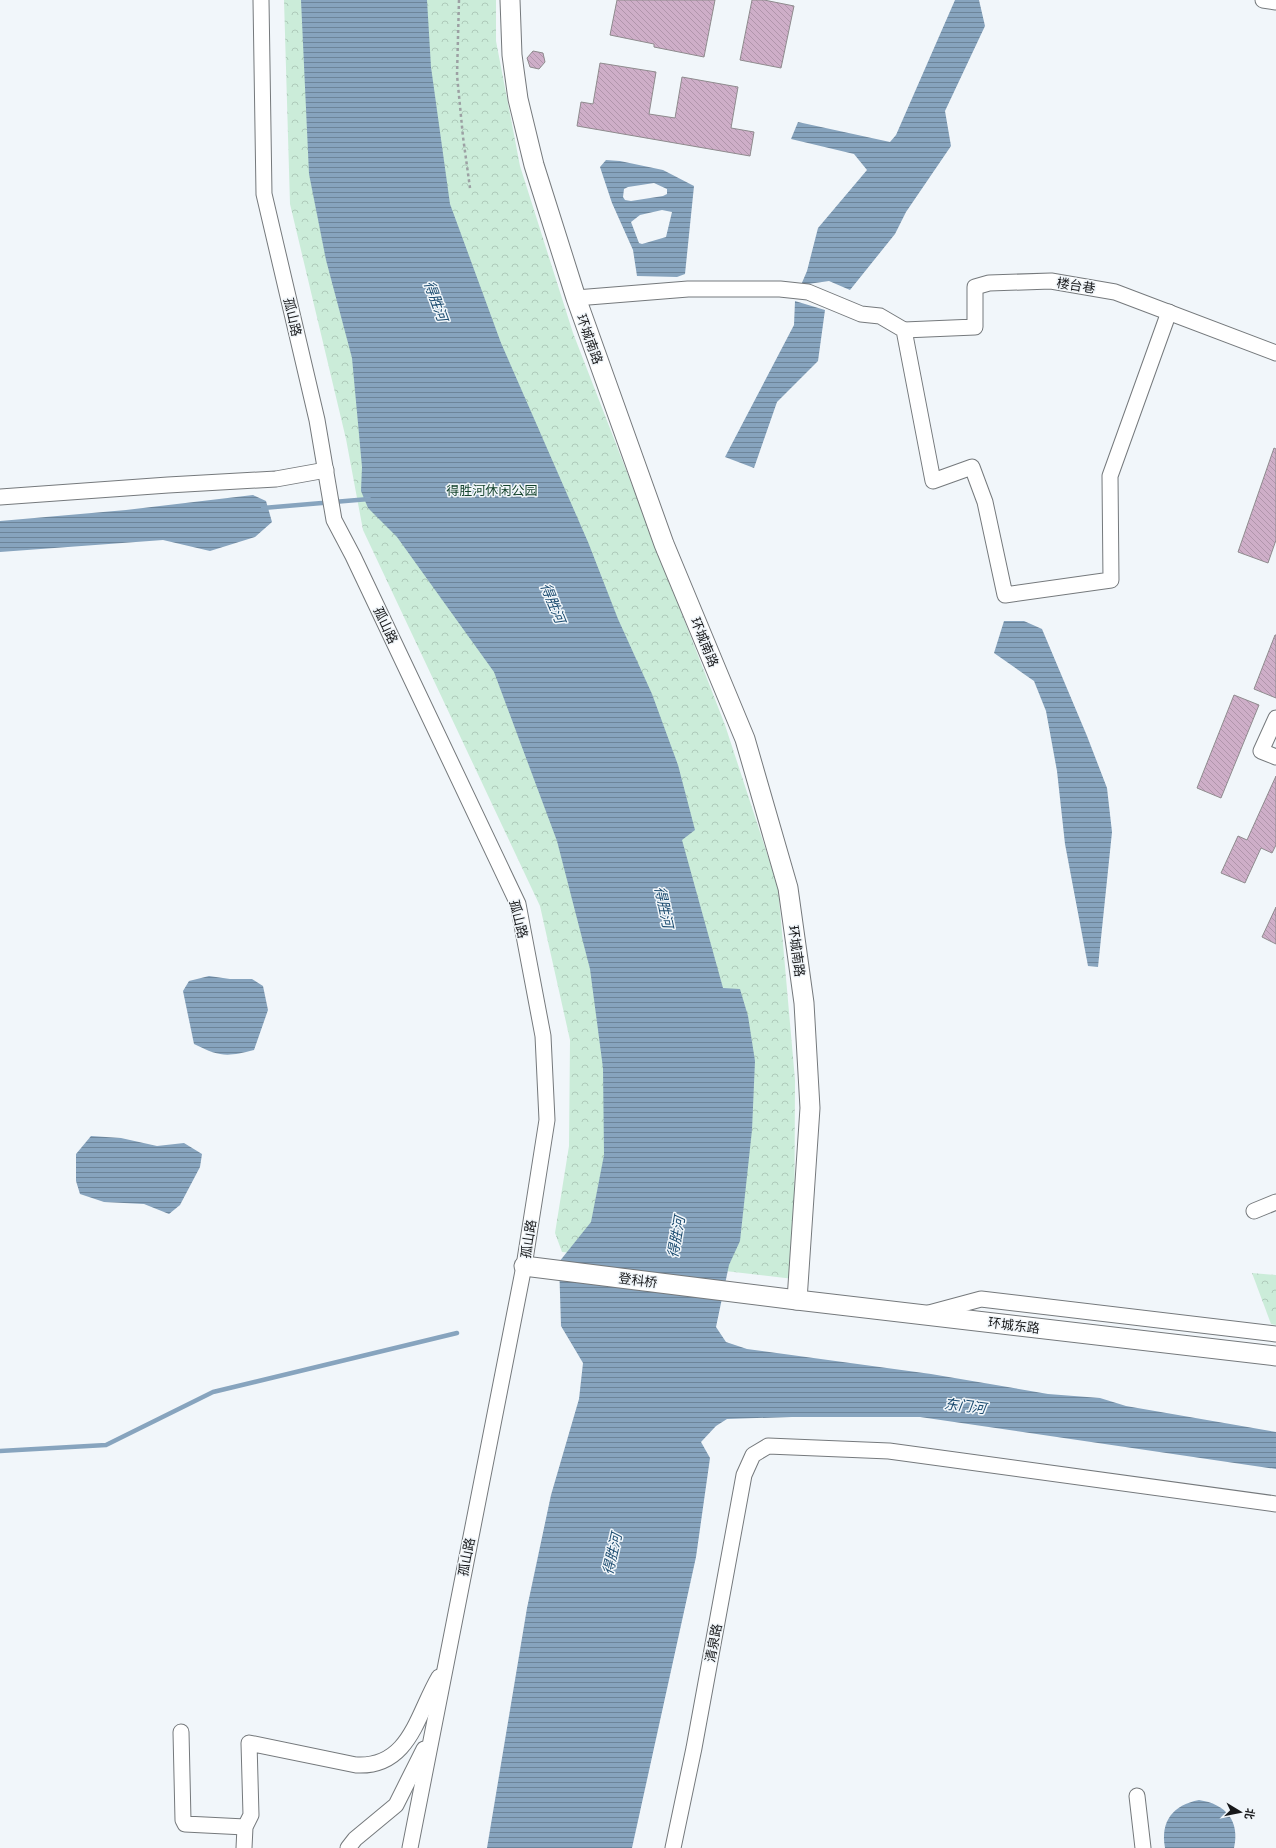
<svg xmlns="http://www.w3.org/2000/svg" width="1276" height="1848" viewBox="0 0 1276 1848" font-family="Roboto,'Noto Sans SC',sans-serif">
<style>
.park{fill:url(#park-crowns)}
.water{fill:url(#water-rules);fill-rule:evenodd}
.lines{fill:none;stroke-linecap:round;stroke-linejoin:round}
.stream{stroke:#87a4be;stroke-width:4.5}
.building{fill:url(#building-back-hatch);stroke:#8f8b8e}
.minor-casing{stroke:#75797c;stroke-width:17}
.major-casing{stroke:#75797c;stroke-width:21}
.path{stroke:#9ca0a3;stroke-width:2.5;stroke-dasharray:3 3;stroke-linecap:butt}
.minor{stroke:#fff;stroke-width:15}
.major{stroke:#fff;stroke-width:19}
.labels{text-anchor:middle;stroke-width:3;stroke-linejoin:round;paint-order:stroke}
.street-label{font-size:13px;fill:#17181a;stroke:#f1f6fa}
.park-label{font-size:13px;fill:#14432d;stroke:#f1f6fa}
.water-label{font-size:14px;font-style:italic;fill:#1c4c70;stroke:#f1f6fa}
</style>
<defs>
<pattern id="park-crowns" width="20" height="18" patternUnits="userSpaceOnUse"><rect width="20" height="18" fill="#cbecd9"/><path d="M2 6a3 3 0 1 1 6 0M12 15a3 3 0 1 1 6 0" fill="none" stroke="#aecaba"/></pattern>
<pattern id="water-rules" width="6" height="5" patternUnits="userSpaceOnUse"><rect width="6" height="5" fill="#87a4be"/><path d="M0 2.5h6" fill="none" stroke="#6d859a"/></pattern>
<pattern id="building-back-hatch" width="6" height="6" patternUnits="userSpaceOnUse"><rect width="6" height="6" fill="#ceaec8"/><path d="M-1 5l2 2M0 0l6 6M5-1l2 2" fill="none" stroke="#b095ab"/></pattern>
</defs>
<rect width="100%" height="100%" fill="#f1f6fa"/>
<g class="park">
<path d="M284 0H496V41L520 166 573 333 725 725 778 887 795 1080 794 1279 562 1252 555 1233 569 1146 570 1040 540 906 363 530 346 439 290 204Z"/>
<path d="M1252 1273 1276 1275V1325L1271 1324Z"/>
</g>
<g class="water">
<path d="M301 0H427L431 67 450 204 501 343 588 542 618 619 652 694 678 765 695 830 682 840 723 988 740 989 748 1016 755 1061 752 1130 740 1241 729 1265 716 1327 726 1342 747 1349 931 1374 1048 1394 1100 1398 1126 1406 1276 1432V1469L920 1417H792L727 1419 716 1426 701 1442 710 1458 696 1557 632 1848H487L527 1608 551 1495 579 1399 583 1363 561 1326 559 1262 591 1222 604 1155 603 1068 590 969 557 841 494 672 397 537 368 508 361 491 362 467 352 358 326 260 309 174Z"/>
<path d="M955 0H979L985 26 945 111 951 146 906 212 895 234 850 290 829 281 801 285 807 271 818 228 867 170 854 154 791 139 798 122 890 142 896 135Z"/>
<path d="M606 160 620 161 663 170 694 186 685 274 677 277 637 276 633 250 612 203 600 167ZM654 183 667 189V194L663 196 631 201 625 200 623 197 624 189 628 187ZM662 210 672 212 666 237 642 244 639 243 631 222 640 215Z"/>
<path d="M795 301 825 310 818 361 777 402 754 468 725 457 794 325Z"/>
<path d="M253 495 266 501 272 522 255 537 210 551 163 540 0 552V521L126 510Z"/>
<path d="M1004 621H1024L1042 629 1087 736 1107 788 1112 832 1098 967 1088 966 1065 844 1057 771 1046 711 1034 681 994 653Z"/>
<path d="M209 976 230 979H252L263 986 268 1010 254 1050C227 1057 220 1057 194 1044L183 991 189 981Z"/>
<path d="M91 1136 121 1138 157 1146 184 1143 202 1154 200 1167 180 1205 169 1214 144 1204 104 1202 80 1194 76 1181V1154Z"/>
<path d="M1199 1800C1226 1804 1240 1821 1234 1848H1165C1160 1821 1173 1805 1199 1800Z"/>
</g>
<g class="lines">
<g class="stream">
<path d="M263 508 369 499"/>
<path d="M0 1451 106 1445 213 1392 457 1333"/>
</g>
</g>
<g class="building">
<path d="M617 0H715L704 57 654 47V44L610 35Z"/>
<path d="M752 0H764L794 6 781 68 740 60Z"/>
<path d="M533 51 543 53 545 62 539 69 530 67 527 58Z"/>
<path d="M600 63 656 72 649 114 675 118 682 77 738 87 731 128 754 132 750 156 577 126 581 102 593 104Z"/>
<path d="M1274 448 1276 449V540L1268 563 1238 552Z"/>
<path d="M1275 635H1276V698L1254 689Z"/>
<path d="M1234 695 1259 705 1221 798 1197 788Z"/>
<path d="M1276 776V845L1272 853 1261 848 1245 883 1221 873 1238 836 1247 840Z"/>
<path d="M1276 907V944L1262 937Z"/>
</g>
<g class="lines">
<g class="minor-casing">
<g id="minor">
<path d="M261 0 264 194 317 420 334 520 353 556 518 904 543 1036 547 1120 524 1266 410 1848"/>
<path d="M1263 0 1276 2"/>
<path d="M576 298 688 289H780L808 292 861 314 880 316 904 330 933 481 972 467 985 502 1005 595 1111 580 1110 476 1169 312"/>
<path d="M904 330 975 327V287L989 283 1051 281 1115 292 1276 353"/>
<path d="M0 497 168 485 276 479 326 470"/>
<path d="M1276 718 1261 751 1276 757"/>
<path d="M1254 1211 1276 1202"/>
<path d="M929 1313 981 1299 1276 1334"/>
<path d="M181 1732 183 1820 185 1824 245 1827"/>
<path d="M1137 1796 1143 1848"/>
<path d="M244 1848 245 1827 251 1815 249 1743 356 1765C410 1768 417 1714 439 1677"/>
<path d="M348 1848 355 1839 396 1805 424 1749"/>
<path d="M673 1848 694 1748 744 1475 753 1455 768 1446 889 1451 1276 1504"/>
</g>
</g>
<g class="major-casing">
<g id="major">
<path d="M510 0 512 55 518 99 534 165 576 298 664 544 745 739 788 888 804 1003 810 1108 797 1300"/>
<path d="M524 1266 797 1300 1276 1356"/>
</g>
</g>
<path class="path" d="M459 0 457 75 463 137 470 188"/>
<use href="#minor" class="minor"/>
<use href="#major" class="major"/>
</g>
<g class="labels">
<g class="street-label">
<text transform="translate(1076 285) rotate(9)" y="5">楼台巷</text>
<text transform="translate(293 317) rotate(77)" y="5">孤山路</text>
<text transform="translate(590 339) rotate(70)" y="5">环城南路</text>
<text transform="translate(386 625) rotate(65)" y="5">孤山路</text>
<text transform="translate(705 642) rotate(68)" y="5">环城南路</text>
<text transform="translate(519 919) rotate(76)" y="5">孤山路</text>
<text transform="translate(797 951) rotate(82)" y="5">环城南路</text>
<text transform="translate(528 1239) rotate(-81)" y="5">孤山路</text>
<text transform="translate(638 1280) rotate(7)" y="5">登科桥</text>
<text transform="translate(1014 1325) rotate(7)" y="5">环城东路</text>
<text transform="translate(466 1557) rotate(-79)" y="5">孤山路</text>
<text transform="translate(713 1643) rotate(-79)" y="5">清泉路</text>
</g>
<g class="park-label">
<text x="492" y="495">得胜河休闲公园</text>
</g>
<g class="water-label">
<text transform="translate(436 301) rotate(70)" y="5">得胜河</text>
<text transform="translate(553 603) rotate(68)" y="5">得胜河</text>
<text transform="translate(664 907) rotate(78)" y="5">得胜河</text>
<text transform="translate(676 1237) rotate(-80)" y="5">得胜河</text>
<text transform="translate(965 1406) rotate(7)" y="5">东门河</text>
<text transform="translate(612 1554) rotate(-77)" y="5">得胜河</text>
</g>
</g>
<g transform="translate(1240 1812) rotate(100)" stroke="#f1f6fa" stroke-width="3" paint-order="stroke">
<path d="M0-3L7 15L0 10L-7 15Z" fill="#17181a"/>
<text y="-6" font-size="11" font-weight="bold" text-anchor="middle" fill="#17181a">北</text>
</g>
</svg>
